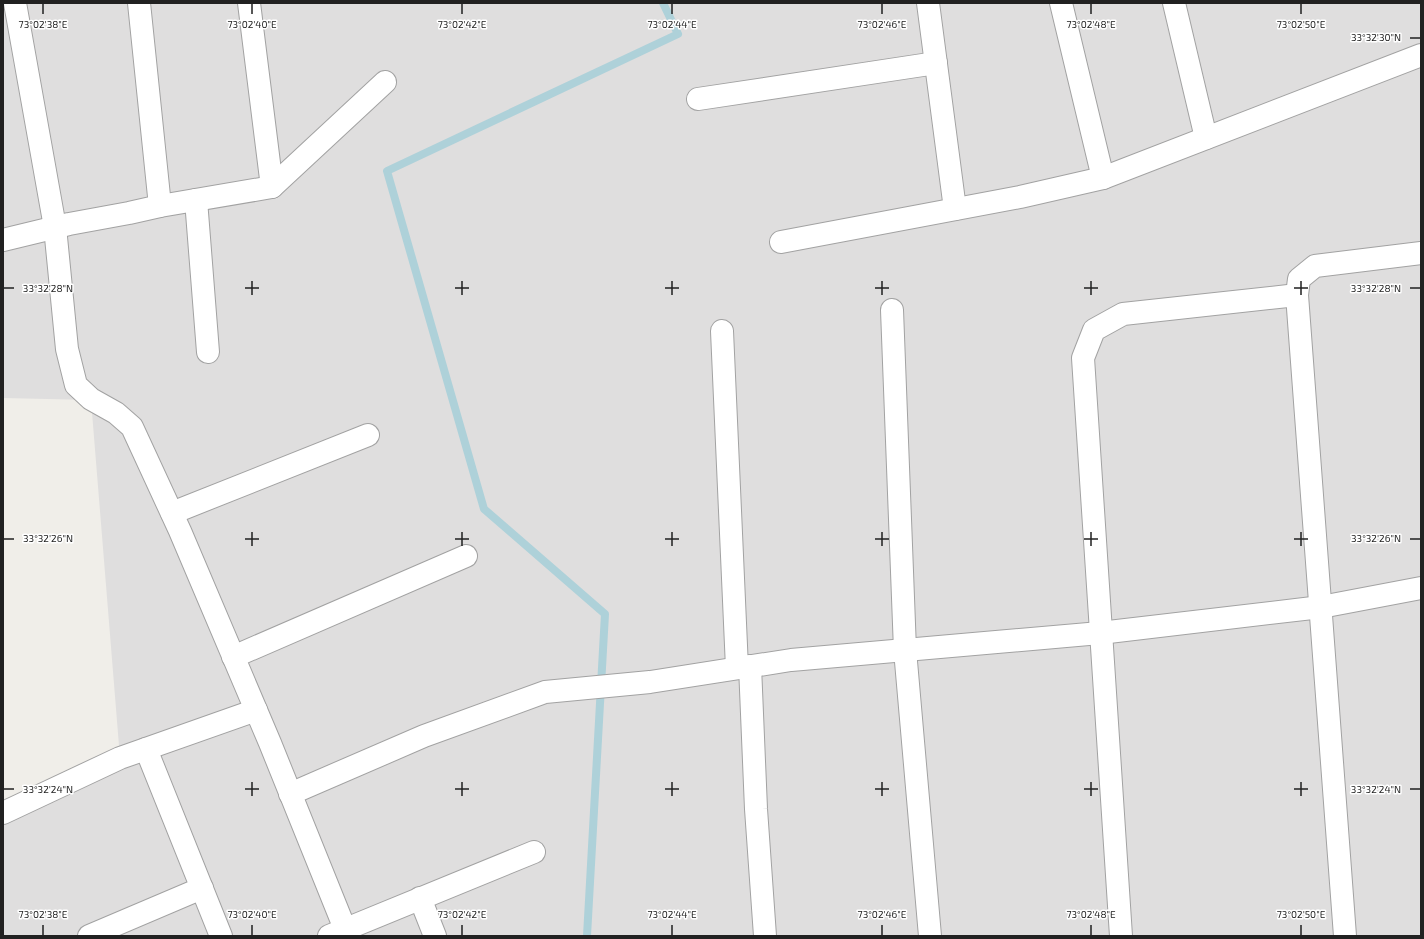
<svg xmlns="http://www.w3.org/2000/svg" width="1424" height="939" viewBox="0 0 1424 939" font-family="'Exo 2',sans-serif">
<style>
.residential{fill:#dfdede}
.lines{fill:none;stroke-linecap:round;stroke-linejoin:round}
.stream{stroke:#aed1d9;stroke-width:8}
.street-casing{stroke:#a2a2a2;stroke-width:24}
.street{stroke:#fff;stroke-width:22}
.ticks{fill:none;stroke:#212121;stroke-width:1.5}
.ticks-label{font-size:10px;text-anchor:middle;fill:#212121;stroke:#fff;stroke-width:3;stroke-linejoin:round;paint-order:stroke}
</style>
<rect width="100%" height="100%" fill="#f0eee9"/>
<path class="residential" d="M3 3H1421V936H3V813L120 758 91 400 3 398Z"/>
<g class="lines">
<path class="stream" d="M587 936 605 614 484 509 387 171 678 34 663 3"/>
<g class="street-casing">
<g id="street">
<path d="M15 3 55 227 67 349 76 385 91 399 116 413 132 427 180 531 270 743 345 929"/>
<path d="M249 3 272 187"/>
<path d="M928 3 955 209"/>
<path d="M1061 3 1103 178"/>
<path d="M1174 3 1206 138"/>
<path d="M698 99 936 63"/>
<path d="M196 200 208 352"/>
<path d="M160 206 272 187 385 82"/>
<path d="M3 240 69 224 129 213 160 206 139 3"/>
<path d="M781 242 1020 197 1103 178 1421 55"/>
<path d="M892 310 905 650 930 936"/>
<path d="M722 331 737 668"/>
<path d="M172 513 368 435"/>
<path d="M233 657 466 556"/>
<path d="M750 666 756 809 765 936"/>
<path d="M146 749 221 936"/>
<path d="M290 794 424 736 545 692 650 682 791 660 1100 633 1321 607 1421 588"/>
<path d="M3 813 120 758 256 710"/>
<path d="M420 898 435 936"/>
<path d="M89 936 202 888"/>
<path d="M329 936 534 852"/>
<path d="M1121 936 1083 358 1094 330 1123 314 1297 295"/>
<path d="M1345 936 1297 295 1299 279 1315 266 1421 253"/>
</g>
</g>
<use href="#street" class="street"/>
</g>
<path class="ticks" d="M43 4V14M252 4V14M462 4V14M672 4V14M882 4V14M1091 4V14M1301 4V14M1410 38H1420M252 281V295M462 281V295M672 281V295M882 281V295M1091 281V295M1301 281V295M4 288H14M245 288H259M455 288H469M665 288H679M875 288H889M1084 288H1098M1294 288H1308M1410 288H1420M252 532V546M462 532V546M672 532V546M882 532V546M1091 532V546M1301 532V546M4 539H14M245 539H259M455 539H469M665 539H679M875 539H889M1084 539H1098M1294 539H1308M1410 539H1420M252 782V796M462 782V796M672 782V796M882 782V796M1091 782V796M1301 782V796M4 789H14M245 789H259M455 789H469M665 789H679M875 789H889M1084 789H1098M1294 789H1308M1410 789H1420M43 925V935M252 925V935M462 925V935M672 925V935M882 925V935M1091 925V935M1301 925V935"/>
<g class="ticks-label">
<text x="43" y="28">73°02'38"E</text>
<text x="252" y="28">73°02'40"E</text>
<text x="462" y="28">73°02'42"E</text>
<text x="672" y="28">73°02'44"E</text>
<text x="882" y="28">73°02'46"E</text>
<text x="1091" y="28">73°02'48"E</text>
<text x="1301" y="28">73°02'50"E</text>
<text x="1376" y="41">33°32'30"N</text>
<text x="48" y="292">33°32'28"N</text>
<text x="1376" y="292">33°32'28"N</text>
<text x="48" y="542">33°32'26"N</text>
<text x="1376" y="542">33°32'26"N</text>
<text x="48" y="793">33°32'24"N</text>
<text x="1376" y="793">33°32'24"N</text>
<text x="43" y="918">73°02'38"E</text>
<text x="252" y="918">73°02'40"E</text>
<text x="462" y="918">73°02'42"E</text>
<text x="672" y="918">73°02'44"E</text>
<text x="882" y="918">73°02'46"E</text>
<text x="1091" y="918">73°02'48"E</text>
<text x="1301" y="918">73°02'50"E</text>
</g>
<rect width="1424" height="939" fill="none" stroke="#212121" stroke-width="8"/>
</svg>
